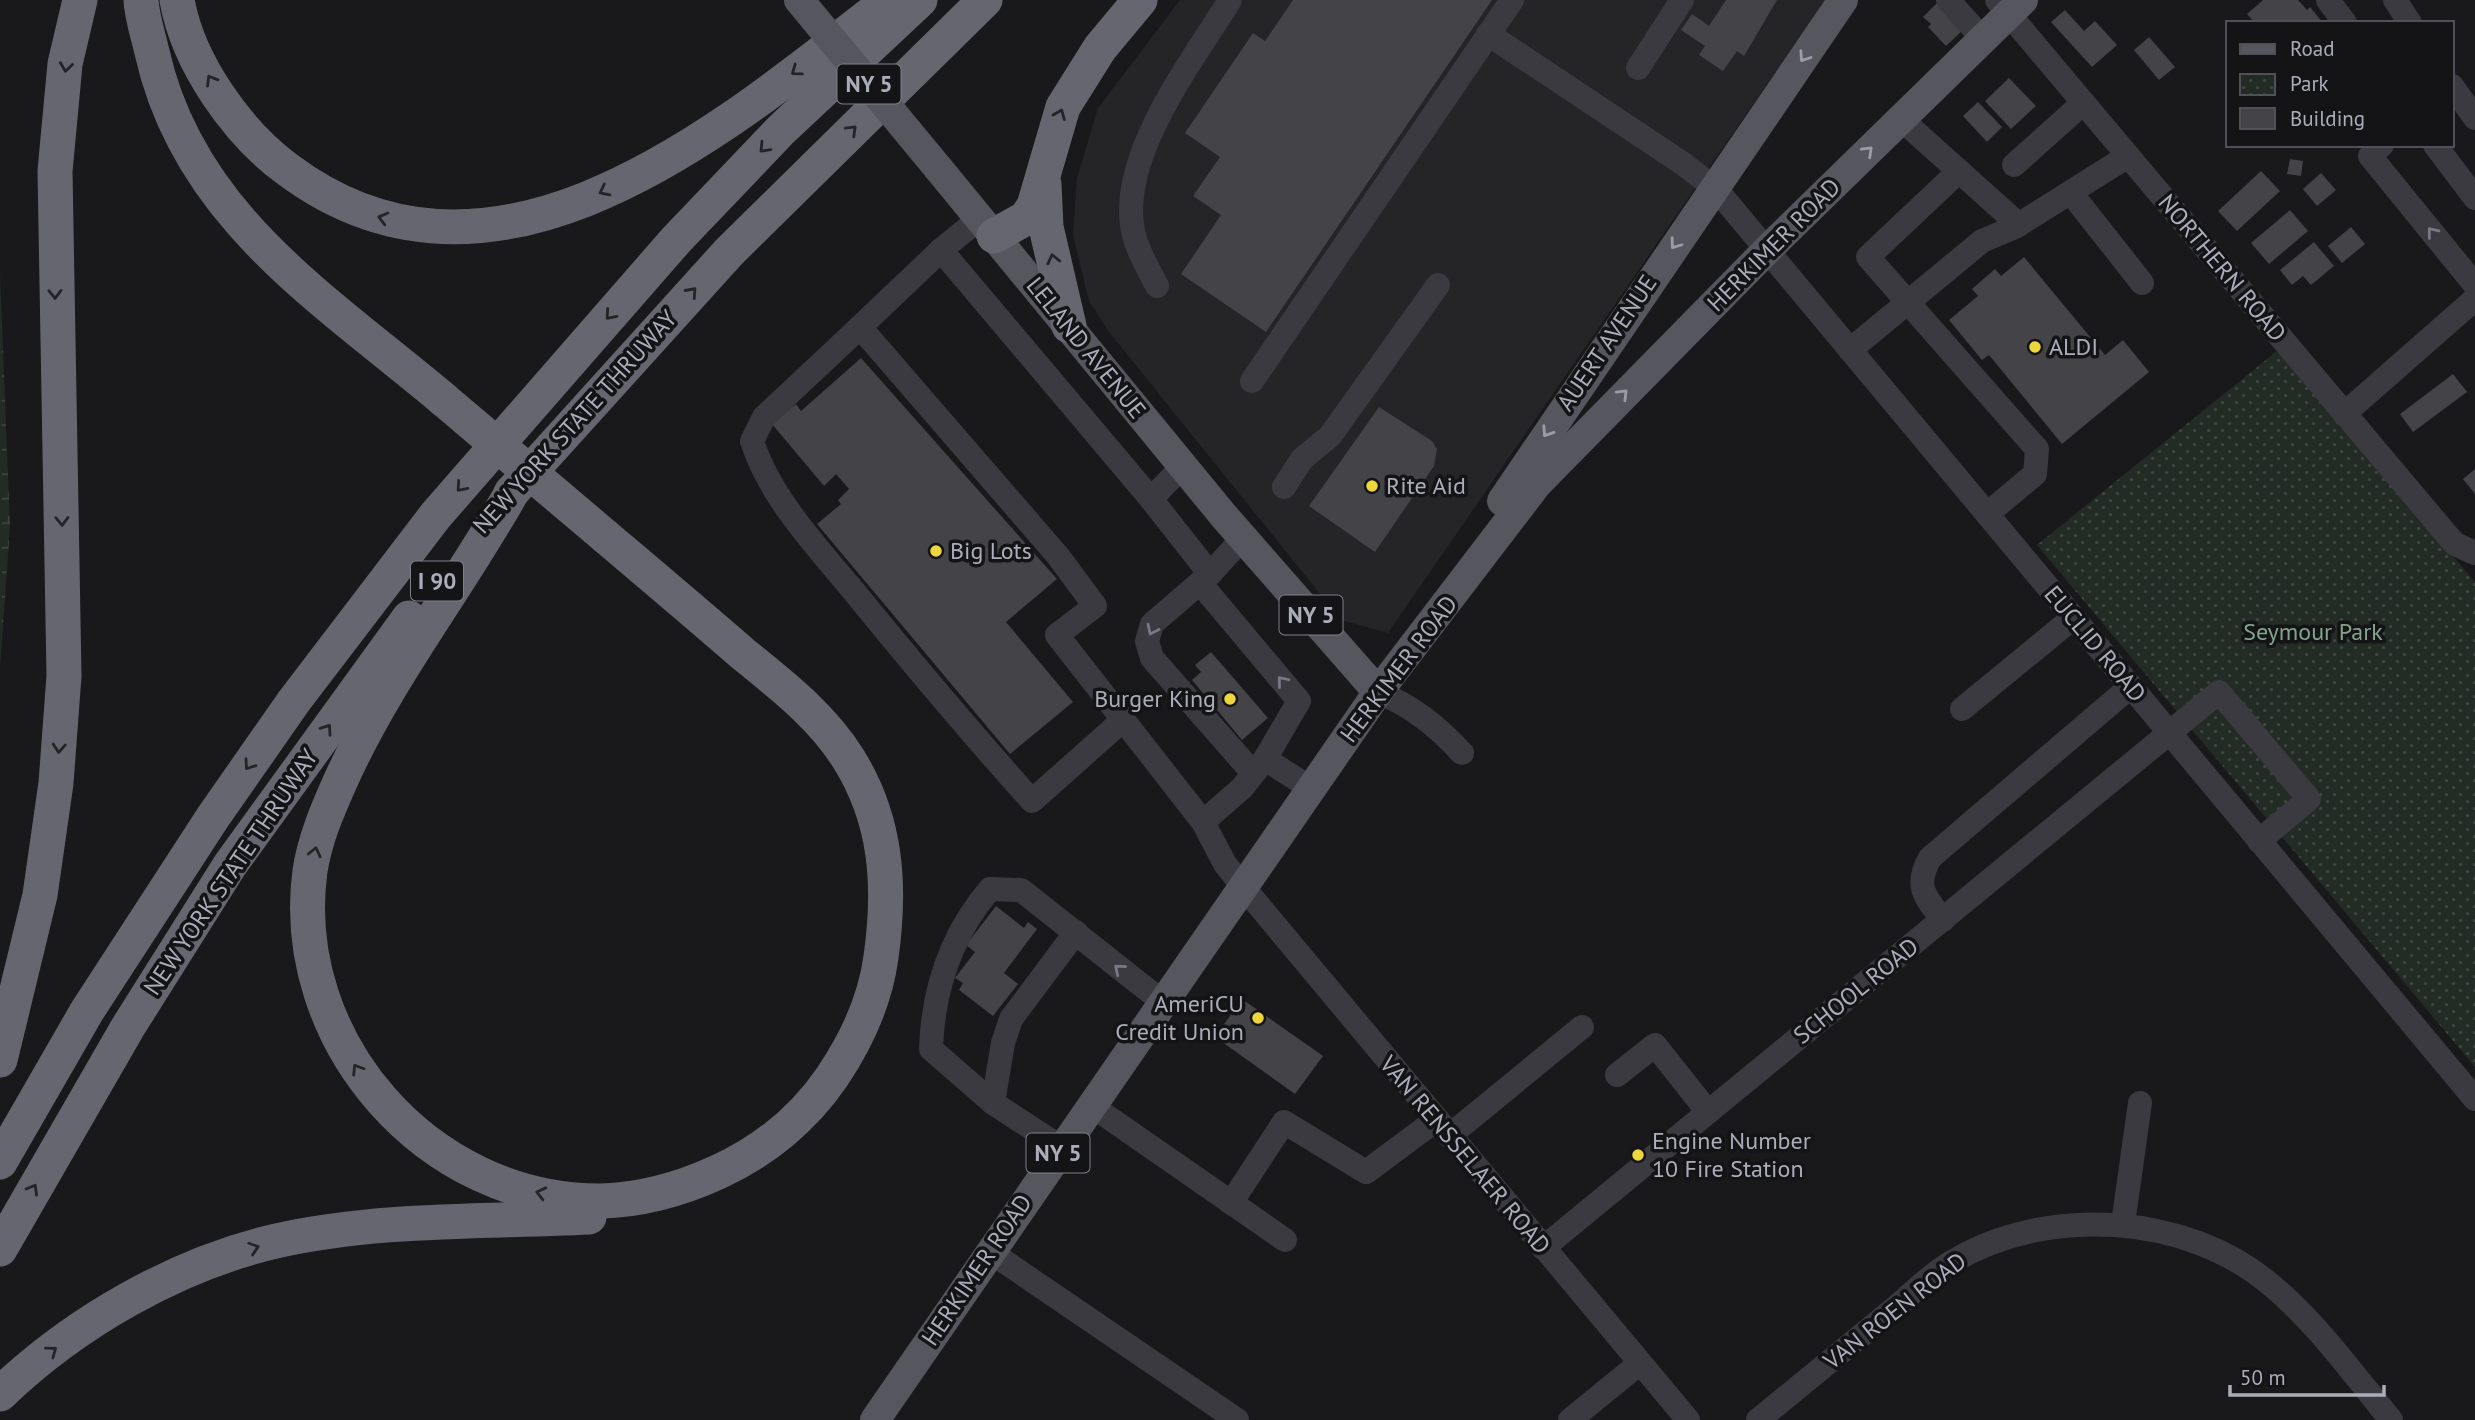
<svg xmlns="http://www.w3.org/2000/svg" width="2475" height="1420" viewBox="0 0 2475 1420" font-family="'PT Sans',sans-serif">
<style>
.built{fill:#252528}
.wetland{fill:url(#wetland-marsh)}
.park{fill:url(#park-dots)}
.building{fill:#434348}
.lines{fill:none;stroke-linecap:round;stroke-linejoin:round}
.minor{stroke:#3a3a40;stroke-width:24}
.major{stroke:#56565e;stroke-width:30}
.highway{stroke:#666670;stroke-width:35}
.major-bridge{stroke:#56565e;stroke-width:30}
.highway-bridge{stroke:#666670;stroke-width:35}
.oneway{stroke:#9a9ca8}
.oneway2{stroke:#242428}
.oneway3{stroke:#787983}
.poi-dot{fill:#edd53e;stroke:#141416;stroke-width:2.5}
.labels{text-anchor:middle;stroke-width:7;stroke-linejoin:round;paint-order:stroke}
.shield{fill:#141416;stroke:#7e7f89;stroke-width:2}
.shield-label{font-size:23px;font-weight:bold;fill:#abadba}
.street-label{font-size:24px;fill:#abadba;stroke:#141416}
.poi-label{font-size:24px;fill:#abadba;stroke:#141416;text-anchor:start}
.park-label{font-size:24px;fill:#83a48c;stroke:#141416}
</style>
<defs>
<pattern id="wetland-marsh" width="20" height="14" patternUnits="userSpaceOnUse" patternTransform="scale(1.75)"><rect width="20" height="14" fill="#232b25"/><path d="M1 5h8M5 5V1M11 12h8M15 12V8" fill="none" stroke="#404743"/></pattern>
<pattern id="park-dots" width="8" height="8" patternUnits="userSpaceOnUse" patternTransform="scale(1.75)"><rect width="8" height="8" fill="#232b25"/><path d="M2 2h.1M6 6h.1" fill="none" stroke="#404743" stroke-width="1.8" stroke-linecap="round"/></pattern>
</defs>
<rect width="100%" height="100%" fill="#19191b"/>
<path class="built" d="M1180 0H1825L1388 633 1341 620 1109 332 1089 301 1073 235 1077 178 1098 108Z"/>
<path class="wetland" d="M0 274 10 527 0 668Z"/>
<path class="park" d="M2277 351 2475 582V1067L2037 545Z"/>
<g class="building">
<path d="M1293 0H1492L1266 332 1181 274 1221 215 1193 196 1220 157 1185 133 1253 33 1265 41Z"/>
<path d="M1726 0H1777L1744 56 1737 51 1723 71 1699 55 1705 46 1681 30 1692 14 1709 26Z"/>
<path d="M2263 0H2298L2307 10 2310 7 2323 23H2255L2247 14Z"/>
<path d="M1939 1 1965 28 1946 46 1928 27 1931 24 1923 17Z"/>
<path d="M2065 10 2084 31 2095 21 2117 45 2092 67 2051 22Z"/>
<path d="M2149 37 2175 67 2159 80 2134 50Z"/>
<path d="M2009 78 2036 106 2011 129 1985 101Z"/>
<path d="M1978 102 2002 127 1987 142 1963 116Z"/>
<path d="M2290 159 2303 161 2301 176 2287 174Z"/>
<path d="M2261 171 2280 191 2237 231 2218 211Z"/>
<path d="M2321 173 2336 190 2317 206 2303 189Z"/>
<path d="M2290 210 2308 231 2269 264 2251 243Z"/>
<path d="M2351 227 2365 244 2342 263 2328 246Z"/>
<path d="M2314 242 2334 266 2311 285 2303 276 2292 285 2280 270Z"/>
<path d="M2024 257 2105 355 2123 340 2149 372 2062 444 1989 355 1982 360 1949 320 1978 296 1972 289 1995 269 2001 276Z"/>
<path d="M861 358 1057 579 1006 622 1073 702 1010 754 817 524 841 504 838 500 849 489 836 474 824 486 772 424 796 404 801 411Z"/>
<path d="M2453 374 2467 392 2413 432 2400 414Z"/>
<path d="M1379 407 1432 441 1437 449 1434 466 1375 552 1309 506Z"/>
<path d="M2475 469V494L2463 479Z"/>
<path d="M1211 652 1268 718 1242 740 1192 680 1201 672 1195 665Z"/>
<path d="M996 906 1024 928 1028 922 1037 929 1004 973 1018 984 993 1016 959 990 963 983 955 978 975 952 966 945Z"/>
<path d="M1242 999 1323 1056 1295 1094 1215 1037Z"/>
</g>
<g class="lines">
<g class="minor">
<path d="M1948 0 1983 39"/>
<path d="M1997 0 2447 535 2455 544 2475 553"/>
<path d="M2328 0 2345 23"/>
<path d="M2395 0 2410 23"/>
<path d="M1488 34 1682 163 1716 189 2475 1099"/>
<path d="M1638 68 1682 0"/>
<path d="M2452 86 2475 118"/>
<path d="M1901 119 2019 225"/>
<path d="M2382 145 2370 156 2475 285"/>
<path d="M2435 145 2475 198"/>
<path d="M2014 165 2083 103"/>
<path d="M1959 171 1868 257 2037 449 2035 474 1987 514"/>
<path d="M2071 193 2142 283"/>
<path d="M980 218 941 250 1151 499 1210 574 1243 538"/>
<path d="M941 250 860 327 1058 556 1095 606 1057 635 1203 822 1225 864 1245 889 1688 1420"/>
<path d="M1157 286C1150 272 1141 257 1136 242 1110 166 1192 62 1230 0"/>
<path d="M860 327 764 417 752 441C770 498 818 548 856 594 913 664 971 733 1032 801L1123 720"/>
<path d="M1850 350 1982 241 2015 227 2128 156"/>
<path d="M1252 381 1512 0"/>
<path d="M2344 414 2475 299"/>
<path d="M1284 487 1302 459 1330 436 1438 285"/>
<path d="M1151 499 1183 466"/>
<path d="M1210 574 1152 624 1147 641 1152 658 1253 773"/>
<path d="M1200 583 1299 701 1265 759 1242 788 1203 822"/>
<path d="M1378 692C1412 706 1437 726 1462 753"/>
<path d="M1962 709 2073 618"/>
<path d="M1265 759 1312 789"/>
<path d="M1943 920C1925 897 1914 886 1930 858L2130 687"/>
<path d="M1617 1075 1655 1045 1708 1112"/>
<path d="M993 1103 1003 1043 1011 1019 1076 932"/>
<path d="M1092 1106 1285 1240"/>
<path d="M1449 1136 1582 1027"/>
<path d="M1062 1148 993 1103 931 1049C933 988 951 935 990 889L1021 890 1164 1003"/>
<path d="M1231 1203 1284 1122 1366 1172 1436 1120"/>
<path d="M2123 1224 2140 1103"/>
<path d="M1543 1248 2219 692 2309 799 2259 841"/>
<path d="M989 1251 1237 1420"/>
<path d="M1570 1420 1640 1363"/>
<path d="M1758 1420C1802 1384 1846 1348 1890 1312 1910 1296 1929 1275 1952 1262 2045 1205 2187 1213 2271 1285 2317 1323 2353 1374 2391 1420"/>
</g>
<g class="major">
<path d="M938 168 1223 515 1378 692"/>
<path d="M1502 501 1843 0"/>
<path d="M875 1420 1378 692 1537 484 1767 250 2023 0"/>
</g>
<g class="highway">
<path d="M141 0C142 17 148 35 152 52 188 215 323 298 443 399"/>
<path d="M177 0C188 63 237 132 287 169 496 326 724 128 889 0"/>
<path d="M1044 184 1046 227 1069 326"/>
<path d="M994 236 1026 218 1034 206 1063 107 1100 48 1140 0"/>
<path d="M512 492C457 590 386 679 340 782 327 811 315 839 310 871 287 1041 428 1202 601 1201 642 1200 681 1189 718 1172 764 1151 804 1118 832 1077 857 1040 875 1002 881 957 891 886 887 820 848 758 821 715 781 685 742 653 697 614 652 576 606 537"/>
<path d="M511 493 729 252 985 0"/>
<path d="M0 1060 40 895 56 783 64 676 55 171 65 64 80 0"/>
<path d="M0 1162 87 1011 213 817 294 701 436 515 676 240 781 130 920 0"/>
<path d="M0 1249 128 1027 230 865 409 618"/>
<path d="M0 1394C74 1323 176 1264 276 1241 378 1218 486 1222 589 1217"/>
</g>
<path class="major-bridge" d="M799 0 938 168"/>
<path class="highway-bridge" d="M443 399 606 537"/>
</g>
<defs><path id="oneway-chevron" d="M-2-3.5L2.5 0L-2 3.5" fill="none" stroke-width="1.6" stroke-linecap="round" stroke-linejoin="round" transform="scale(1.75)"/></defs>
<g class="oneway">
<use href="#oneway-chevron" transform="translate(1804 57) rotate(124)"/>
<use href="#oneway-chevron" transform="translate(1868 151) rotate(-44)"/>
<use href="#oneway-chevron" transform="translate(1675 244) rotate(126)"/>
<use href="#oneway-chevron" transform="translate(1623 394) rotate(-45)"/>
<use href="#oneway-chevron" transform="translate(1547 432) rotate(123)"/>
</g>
<g class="oneway2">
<use href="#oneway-chevron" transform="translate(66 67) rotate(98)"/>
<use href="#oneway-chevron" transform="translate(796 71) rotate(144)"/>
<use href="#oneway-chevron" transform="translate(211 80) rotate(-121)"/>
<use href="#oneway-chevron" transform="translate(1060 114) rotate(-68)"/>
<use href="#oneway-chevron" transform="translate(852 130) rotate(-44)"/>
<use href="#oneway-chevron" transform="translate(764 148) rotate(134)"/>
<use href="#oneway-chevron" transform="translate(604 191) rotate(153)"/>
<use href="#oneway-chevron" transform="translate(383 218) rotate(-165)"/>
<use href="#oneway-chevron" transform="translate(1053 259) rotate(-103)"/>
<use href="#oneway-chevron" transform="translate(692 292) rotate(-48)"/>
<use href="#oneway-chevron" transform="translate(55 294) rotate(89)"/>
<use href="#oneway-chevron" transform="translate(610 315) rotate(131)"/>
<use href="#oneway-chevron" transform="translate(461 487) rotate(131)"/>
<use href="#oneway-chevron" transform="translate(62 521) rotate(89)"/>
<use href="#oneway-chevron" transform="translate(327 729) rotate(-55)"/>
<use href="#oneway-chevron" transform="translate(59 748) rotate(94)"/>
<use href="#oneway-chevron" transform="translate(249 765) rotate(125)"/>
<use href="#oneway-chevron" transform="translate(315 852) rotate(-77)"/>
<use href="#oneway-chevron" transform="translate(357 1069) rotate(-122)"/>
<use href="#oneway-chevron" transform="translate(33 1189) rotate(-60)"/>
<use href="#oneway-chevron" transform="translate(541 1193) rotate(-166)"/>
<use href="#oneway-chevron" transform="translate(254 1248) rotate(-18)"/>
<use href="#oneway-chevron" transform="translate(52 1351) rotate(-37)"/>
</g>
<g class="oneway3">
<use href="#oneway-chevron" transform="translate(2432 232) rotate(-129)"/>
<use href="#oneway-chevron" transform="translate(1152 630) rotate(116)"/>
<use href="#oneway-chevron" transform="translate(1282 681) rotate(-130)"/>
<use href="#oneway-chevron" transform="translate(1119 969) rotate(-140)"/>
</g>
<g class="poi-dot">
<circle cx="2035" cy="347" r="7"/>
<circle cx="1372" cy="486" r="7"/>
<circle cx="936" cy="551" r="7"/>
<circle cx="1230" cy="699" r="7"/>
<circle cx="1258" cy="1018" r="7"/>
<circle cx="1638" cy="1155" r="7"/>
</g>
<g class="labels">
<g class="shield">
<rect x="837.5" y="64.5" width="63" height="39" rx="5"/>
<rect x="411" y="561.5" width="52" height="39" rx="5"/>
<rect x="1279.5" y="595.5" width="63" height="39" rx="5"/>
<rect x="1026.5" y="1133.5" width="63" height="39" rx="5"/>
</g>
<g class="shield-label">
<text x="869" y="92">NY 5</text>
<text x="437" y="589">I 90</text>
<text x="1311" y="623">NY 5</text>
<text x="1058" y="1161">NY 5</text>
</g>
<g class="street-label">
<text transform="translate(1774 245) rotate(-45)" y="8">HERKIMER ROAD</text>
<text transform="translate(2222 268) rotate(50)" y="8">NORTHERN ROAD</text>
<text transform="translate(1607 343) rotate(-56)" y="8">AUERT AVENUE</text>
<text transform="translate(1086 348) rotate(51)" y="8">LELAND AVENUE</text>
<text transform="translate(575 422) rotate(-48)" y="8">NEW YORK STATE THRUWAY</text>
<text transform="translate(2095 644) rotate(50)" y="8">EUCLID ROAD</text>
<text transform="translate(1399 669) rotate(-53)" y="8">HERKIMER ROAD</text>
<text transform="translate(231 872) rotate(-56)" y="8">NEW YORK STATE THRUWAY</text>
<text transform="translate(1856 991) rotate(-39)" y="8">SCHOOL ROAD</text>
<text transform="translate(1465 1155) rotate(50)" y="8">VAN RENSSELAER ROAD</text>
<text transform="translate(977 1270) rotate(-56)" y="8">HERKIMER ROAD</text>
<text transform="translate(1895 1311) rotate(-38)" y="8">VAN ROEN ROAD</text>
</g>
<g class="poi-label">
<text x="2049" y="355">ALDI</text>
<text x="1386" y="494">Rite Aid</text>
<text x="950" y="559">Big Lots</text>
<text x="1216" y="707" text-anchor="end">Burger King</text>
<text x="1244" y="1012" text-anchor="end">AmeriCU<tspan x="1244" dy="28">Credit Union</tspan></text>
<text x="1652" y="1149">Engine Number<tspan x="1652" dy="28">10 Fire Station</tspan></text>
</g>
<g class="park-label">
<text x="2313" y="640">Seymour Park</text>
</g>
</g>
<rect x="2226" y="21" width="228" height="126" fill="#141416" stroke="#505158" stroke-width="2"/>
<rect x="2240" y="44" width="35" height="10" fill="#56565e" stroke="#505158" stroke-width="2"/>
<text x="2290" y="56" font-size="21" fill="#abadba">Road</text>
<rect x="2240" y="74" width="35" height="21" fill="url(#park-dots)" stroke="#505158" stroke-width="2"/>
<text x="2290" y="91" font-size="21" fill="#abadba">Park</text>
<rect x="2240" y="108" width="35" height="21" fill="#434348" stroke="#505158" stroke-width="2"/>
<text x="2290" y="126" font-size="21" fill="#abadba">Building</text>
<path d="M2230 1385v10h154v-10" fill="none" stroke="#abadba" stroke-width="3.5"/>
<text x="2240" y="1385" font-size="21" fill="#abadba" stroke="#141416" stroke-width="5" paint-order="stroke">50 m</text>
</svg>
